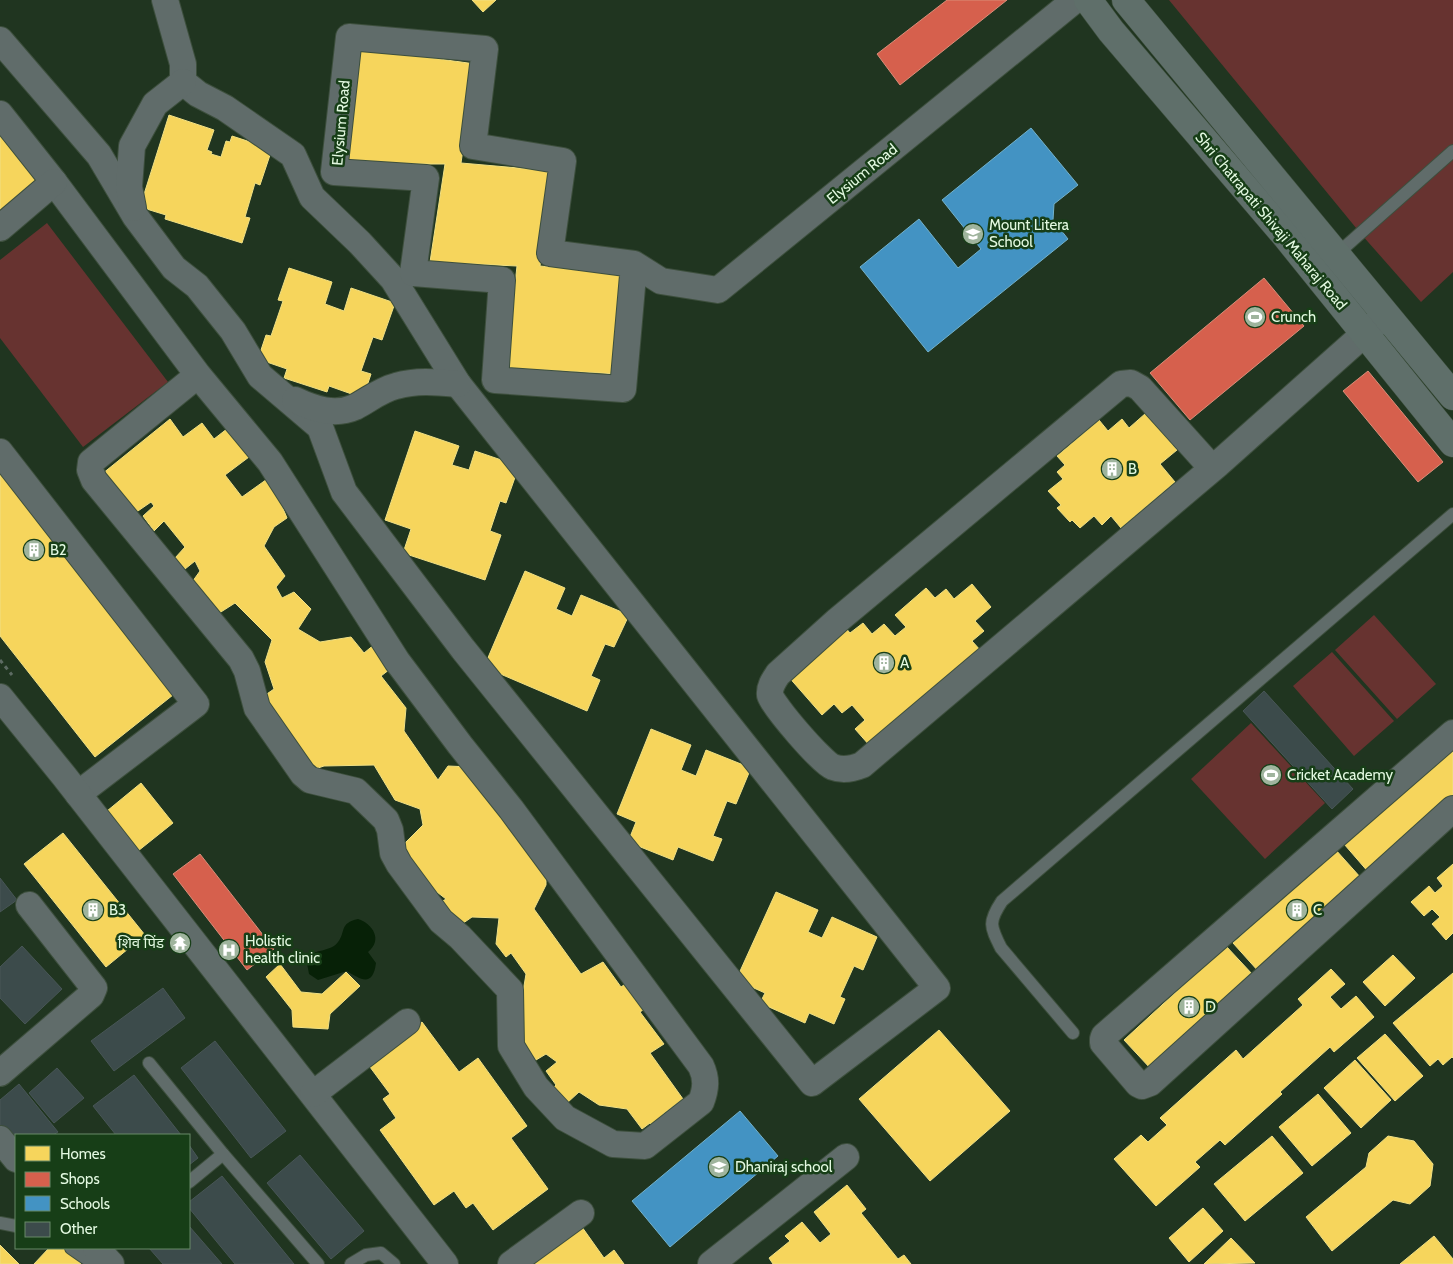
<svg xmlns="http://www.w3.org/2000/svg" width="1453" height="1264" viewBox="0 0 1453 1264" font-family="Cabin,'Noto Sans Devanagari',sans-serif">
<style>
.green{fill:#673330}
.water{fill:#072107}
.homes{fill:#f6d55c;stroke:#f0e084}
.shops{fill:#d6604d;stroke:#da8e79}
.schools{fill:#4393c3;stroke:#73b2cc}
.building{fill:#3c4b4b;stroke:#485656}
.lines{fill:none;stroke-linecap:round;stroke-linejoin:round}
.lane-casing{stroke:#3d4f3d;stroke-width:14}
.street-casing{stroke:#3d4f3d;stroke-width:28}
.secondary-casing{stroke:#3d4f3d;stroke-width:29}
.path{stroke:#5d6b63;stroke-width:3;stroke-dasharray:4 4;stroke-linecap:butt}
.lane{stroke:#606c6a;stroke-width:12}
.street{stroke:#606c6a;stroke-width:26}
.secondary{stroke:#5f6f6a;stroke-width:28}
.labels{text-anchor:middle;stroke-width:5;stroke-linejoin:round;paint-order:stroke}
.street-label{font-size:15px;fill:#e3f9e1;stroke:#173e17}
.poi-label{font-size:15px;fill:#e3f9e1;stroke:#173e17;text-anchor:start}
</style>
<rect width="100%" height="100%" fill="#203520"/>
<g class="green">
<path d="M1169 0H1453V272L1421 302 1361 234Z"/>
<path d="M47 223 168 382 83 447 0 338V260Z"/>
<path d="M1374 615 1436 684 1397 719 1335 650Z"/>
<path d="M1332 652 1394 721 1354 756 1293 686Z"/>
<path d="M1251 723 1325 803 1265 859 1191 779Z"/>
</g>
<path class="water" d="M358 919C373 924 383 940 368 952L376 963C373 987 361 980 347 971L318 980 309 974 306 958C314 949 331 952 338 942 346 932 339 923 358 919Z"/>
<g class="homes">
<path d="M472 0H496L483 12Z"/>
<path d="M356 47 475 64 461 163 553 171 540 266 626 273 617 374 506 368 517 266 430 262 445 164H345Z"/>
<path d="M169 115 214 130 207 150 212 152 211 154 221 157 226 141 230 142 232 136 272 149 260 185 255 183 245 217 250 218 242 243 165 219 166 215 140 207Z"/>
<path d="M0 123 43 176 0 211Z"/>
<path d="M289 268 332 282 325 304 344 311 351 288 395 303 382 340 373 337 361 371 371 374 363 398 329 386 327 392 284 378 287 369 258 359 266 335 271 336 283 301 278 300Z"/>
<path d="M1146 413 1177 450 1160 464 1175 482 1121 528 1111 516 1102 525 1094 516 1080 528 1072 520 1070 522 1057 508 1061 505 1048 491 1063 479 1057 472 1065 465 1057 456 1099 420 1108 431 1122 419 1129 428Z"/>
<path d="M170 419 183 437 202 423 214 439 232 425 253 454 225 475 242 497 270 477 287 518 274 527 264 546 285 576 276 587 282 598 294 592 311 609 298 629 320 642 351 637 364 653 375 644 394 666 381 676 406 708 404 731 438 780 448 766 471 767 546 864V885L534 909 581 974 603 962 621 987 631 980 650 1005 640 1012 664 1044 650 1053 683 1099 663 1114 668 1120 655 1130 650 1123 642 1129 627 1109 599 1105 579 1092 567 1103 553 1088 556 1085 546 1071 557 1062 546 1054 536 1060 516 1034 526 974 511 953 506 957 496 944 499 918 472 917 459 926 438 904 446 899 420 879 402 856 408 852 403 845 423 825 420 809 395 800 374 765 324 766 312 770 261 698 274 689 265 662 272 640 235 603 213 617 190 585 200 571 195 561 185 569 175 558 185 547 164 521 154 531 143 516 154 506 151 502 135 513 102 474Z"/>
<path d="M415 431 459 446 452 465 469 470 475 451 519 466 506 503 500 501 490 531 501 535 485 580 403 553 411 529 385 520Z"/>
<path d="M0 464 178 691 95 757 0 636Z"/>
<path d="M525 571 565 588 556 609 572 616 581 595 629 615 614 647 605 644 591 676 600 680 587 711 484 667Z"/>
<path d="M972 584 991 607 975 621 984 631 972 641 981 651 870 746 855 729 865 720 852 705 842 713 834 704 822 715 787 675 844 626 850 633 863 623 872 634 884 624 895 636 906 627 895 615 926 588 935 598 946 589 954 599Z"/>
<path d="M651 729 691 745 681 770 696 776 706 750 751 768 736 804 727 801 713 836 722 839 713 861 678 847 673 860 628 842 636 822 617 814Z"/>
<path d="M1453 744V798L1370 874 1344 844Z"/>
<path d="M141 783 173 823 138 851 107 811Z"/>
<path d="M63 833 145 935 106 967 24 864Z"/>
<path d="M1335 849 1361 878 1259 972 1233 943Z"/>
<path d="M1453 864V933L1446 940 1432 924 1440 917 1432 909 1424 916 1411 902 1429 886 1435 893 1443 886 1437 878Z"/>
<path d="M776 892 818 910 808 932 822 938 832 917 877 937 863 970 854 966 840 997 845 999 834 1024 809 1013 805 1023 760 1003 765 993 736 980Z"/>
<path d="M1226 946 1253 975 1151 1069 1124 1040Z"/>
<path d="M1393 955 1415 978 1385 1006 1363 982Z"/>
<path d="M280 964 301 992 322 994 346 972 360 986 330 1014 328 1029 293 1027 292 1010 266 977Z"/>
<path d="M1331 969 1345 984 1330 997 1341 1009 1356 996 1374 1017 1334 1052 1330 1047 1280 1092 1282 1094 1225 1145 1220 1140 1195 1162 1200 1167 1156 1206 1114 1159 1141 1135 1148 1142 1167 1125 1160 1118 1236 1050 1243 1059 1303 1005 1298 999Z"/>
<path d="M1453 973V1058L1452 1057 1443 1065 1438 1059 1430 1066 1393 1023Z"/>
<path d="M422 1022 459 1072 478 1058 527 1126 511 1138 548 1189 493 1230 473 1203 466 1208 454 1191 434 1205 380 1130 396 1118 383 1099 390 1094 367 1063Z"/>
<path d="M939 1030 1010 1111 930 1181 859 1099Z"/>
<path d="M1385 1034 1423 1076 1395 1101 1357 1058Z"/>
<path d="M1355 1060 1391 1100 1361 1128 1324 1088Z"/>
<path d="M1318 1094 1351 1133 1312 1166 1279 1127Z"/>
<path d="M1272 1136 1303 1173 1245 1221 1214 1184Z"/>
<path d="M1388 1136 1414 1141 1433 1164 1430 1186 1410 1204 1393 1200 1332 1251 1306 1217 1366 1167 1369 1153Z"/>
<path d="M847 1185 866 1209 861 1213 898 1259 904 1255 911 1264H773L769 1258 790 1241 785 1236 802 1222 820 1243 831 1234 814 1212Z"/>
<path d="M1203 1208 1223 1231 1189 1262 1169 1238Z"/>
<path d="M582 1227 604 1258 614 1250 624 1264H531Z"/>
<path d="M1434 1236 1453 1259V1264H1400Z"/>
<path d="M1231 1238 1255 1263 1204 1264Z"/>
<path d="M0 1245 19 1264H0Z"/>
<path d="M49 1248H65L81 1264H34Z"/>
</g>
<g class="shops">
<path d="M947 0H1007L900 85 877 54Z"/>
<path d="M1264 278 1304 326 1190 420 1150 373Z"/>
<path d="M1368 371 1443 462 1418 482 1343 391Z"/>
<path d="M200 854 274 949 247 970 173 874Z"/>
</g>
<g class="schools">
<path d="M1031 128 1078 185 1054 204 1053 220 1068 239 928 352 860 267 919 219 958 268 981 249 942 200Z"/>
<path d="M740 1111 778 1156 670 1247 632 1201Z"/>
</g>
<g class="building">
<path d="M1264 691 1353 789 1332 809 1243 711Z"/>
<path d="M0 878 17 900 0 912Z"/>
<path d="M22 946 62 989 25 1024 0 998V967Z"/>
<path d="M163 988 185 1018 114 1071 91 1041Z"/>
<path d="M215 1041 286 1131 251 1158 181 1068Z"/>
<path d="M57 1068 84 1098 54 1123 29 1093Z"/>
<path d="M134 1075 181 1135H116L93 1106Z"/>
<path d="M19 1084 58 1132 53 1135H16V1149L0 1129V1100Z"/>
<path d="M189 1145 198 1158 189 1165Z"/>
<path d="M300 1155 364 1231 331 1259 267 1183Z"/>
<path d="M222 1176 294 1264H235L189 1208V1202Z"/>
<path d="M189 1226 222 1264H163L149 1248H189Z"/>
</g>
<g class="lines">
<g class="lane-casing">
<g id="lane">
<path d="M1337 254 1453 151"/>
<path d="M1073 1033 1001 948C990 926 988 922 1002 901L1453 514"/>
<path d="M149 1063 223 1154 318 1264"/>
<path d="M189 1182 223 1154"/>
<path d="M0 1223 16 1226"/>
<path d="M71 1248 94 1264"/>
<path d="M351 1264 366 1255 381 1253 394 1264"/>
</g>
</g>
<g class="street-casing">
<g id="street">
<path d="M165 0 183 64V82"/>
<path d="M0 40 99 155 135 216 174 268 197 286 233 331 260 376 320 427 344 492 463 649 812 1083 937 988 458 384 393 279 360 243 312 197 293 155 225 108 198 94 183 82"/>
<path d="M0 114 54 182 198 375 270 462 397 661 460 745 511 809 701 1066C707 1079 706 1089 701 1102L645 1146 613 1144 565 1118 536 1087 511 1046 510 990 460 937 441 921 399 864 393 853 390 830 386 820 356 791 310 780 303 774 257 708 247 671 241 659 94 480 90 470 91 462 198 375"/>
<path d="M133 208 129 187 132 146 155 104 183 82"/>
<path d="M0 228 54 182"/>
<path d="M634 264 623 389 495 380 502 280 413 273 426 178 334 172 349 37 485 49 473 146 563 161 550 253 634 264 661 281 718 290 1075 0"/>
<path d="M295 400C314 409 335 416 355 407 369 400 380 390 396 386 417 380 436 382 458 384"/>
<path d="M0 452 196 704 78 794"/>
<path d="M1212 468 1140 388 1131 383 1121 384 838 620 778 674C774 680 769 687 770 695 773 706 822 763 833 767 843 771 852 769 862 765L1218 464 1381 319"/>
<path d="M0 697 64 776 445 1264"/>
<path d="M1453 733 1104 1036 1103 1039V1043L1138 1084 1142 1086 1150 1083 1453 809"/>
<path d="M0 1073 91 995 94 988 29 905"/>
<path d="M313 1094 407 1022"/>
<path d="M0 1139 16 1159"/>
<path d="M96 1248 111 1264"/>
<path d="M511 1264 581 1213"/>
<path d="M711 1264 846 1157"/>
</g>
</g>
<g class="secondary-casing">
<g id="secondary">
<path d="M1088 0 1111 31 1286 236 1453 443"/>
<path d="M1126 0 1453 396"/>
</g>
</g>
<path class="path" d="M0 660 12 675"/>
<use href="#lane" class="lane"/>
<use href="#street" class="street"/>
<use href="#secondary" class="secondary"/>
</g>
<defs>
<g id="school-disc" transform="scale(1.125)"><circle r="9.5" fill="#9fb49d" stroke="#173e17"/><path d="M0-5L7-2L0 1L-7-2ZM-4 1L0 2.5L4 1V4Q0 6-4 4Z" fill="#fff"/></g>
<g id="stadium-disc" transform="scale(1.125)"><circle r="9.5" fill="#9fb49d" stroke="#173e17"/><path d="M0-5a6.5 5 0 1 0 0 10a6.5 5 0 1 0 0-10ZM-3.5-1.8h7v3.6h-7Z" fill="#fff"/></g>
<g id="building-disc" transform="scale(1.125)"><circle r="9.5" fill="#9fb49d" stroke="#173e17"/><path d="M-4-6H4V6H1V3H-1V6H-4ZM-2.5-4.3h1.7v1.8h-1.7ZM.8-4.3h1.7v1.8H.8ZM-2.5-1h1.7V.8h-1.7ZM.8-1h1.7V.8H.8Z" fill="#fff"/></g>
<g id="temple-disc" transform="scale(1.125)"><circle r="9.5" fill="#9fb49d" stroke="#173e17"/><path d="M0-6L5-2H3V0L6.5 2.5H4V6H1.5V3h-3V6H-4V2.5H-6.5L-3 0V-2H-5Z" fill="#fff"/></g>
<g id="hospital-disc" transform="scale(1.125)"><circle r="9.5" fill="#9fb49d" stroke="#173e17"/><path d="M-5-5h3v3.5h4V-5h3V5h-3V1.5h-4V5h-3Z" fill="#fff"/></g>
</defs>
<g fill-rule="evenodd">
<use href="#school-disc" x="973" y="234"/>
<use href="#stadium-disc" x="1255" y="317"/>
<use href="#building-disc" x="1112" y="469"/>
<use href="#building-disc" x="34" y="550"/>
<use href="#building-disc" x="884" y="663"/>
<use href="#stadium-disc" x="1271" y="775"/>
<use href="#building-disc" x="93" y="910"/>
<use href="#building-disc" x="1297" y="910"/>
<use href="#temple-disc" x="180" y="943"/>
<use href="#hospital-disc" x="229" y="950"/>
<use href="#building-disc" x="1189" y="1007"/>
<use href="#school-disc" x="719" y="1167"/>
</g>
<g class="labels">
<g class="street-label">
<text transform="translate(341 123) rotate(-85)" y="5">Elysium Road</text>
<text transform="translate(862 174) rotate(-39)" y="5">Elysium Road</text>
<text transform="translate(1271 221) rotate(50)" y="5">Shri Chatrapati Shivaji Maharaj Road</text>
</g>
<g class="poi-label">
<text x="989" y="230">Mount Litera<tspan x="989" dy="17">School</tspan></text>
<text x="1271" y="322">Crunch</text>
<text x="1128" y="474">B</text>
<text x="50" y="555">B2</text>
<text x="900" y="668">A</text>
<text x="1287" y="780">Cricket Academy</text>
<text x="109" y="915">B3</text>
<text x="1313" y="915">C</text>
<text x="245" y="946">Holistic<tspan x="245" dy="17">health clinic</tspan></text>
<text x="164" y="948" text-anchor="end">शिव पिंड</text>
<text x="1205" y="1012">D</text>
<text x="735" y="1172">Dhaniraj school</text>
</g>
</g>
<rect x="15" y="1134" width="175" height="115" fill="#173e17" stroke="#698968"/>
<rect x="25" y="1146" width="25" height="15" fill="#f6d55c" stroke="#698968"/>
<text x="60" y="1159" font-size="15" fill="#e3f9e1">Homes</text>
<rect x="25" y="1172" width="25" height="15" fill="#d6604d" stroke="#698968"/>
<text x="60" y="1184" font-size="15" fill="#e3f9e1">Shops</text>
<rect x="25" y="1196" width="25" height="15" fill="#4393c3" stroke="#698968"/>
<text x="60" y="1209" font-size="15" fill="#e3f9e1">Schools</text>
<rect x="25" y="1222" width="25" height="15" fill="#3c4b4b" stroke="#698968"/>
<text x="60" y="1234" font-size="15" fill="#e3f9e1">Other</text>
</svg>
